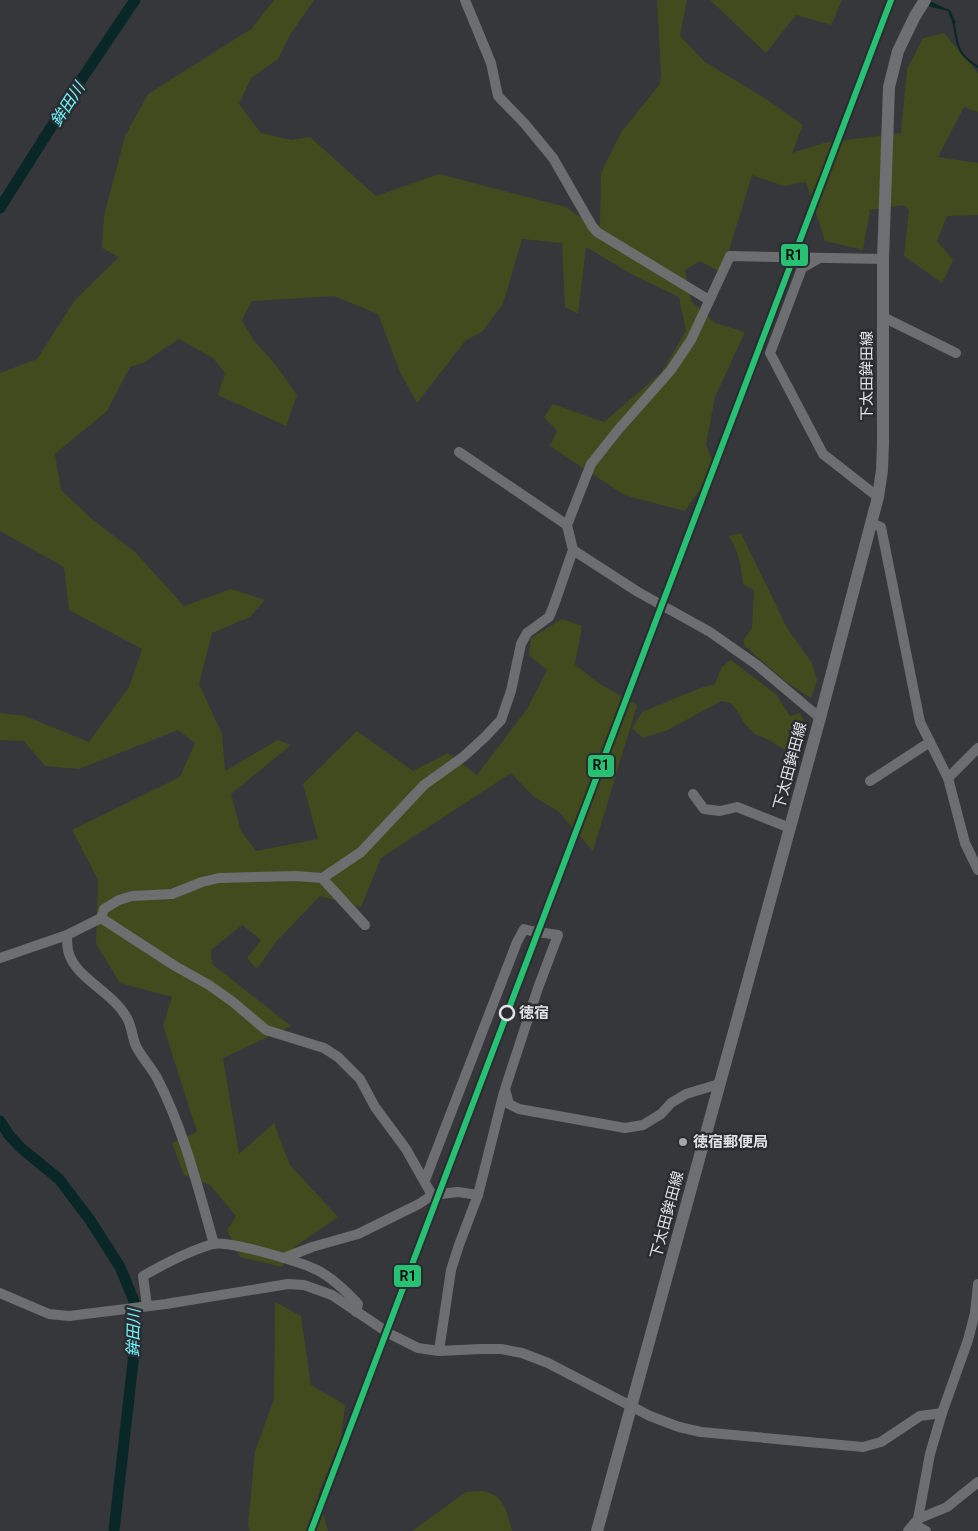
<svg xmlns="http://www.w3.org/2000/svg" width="978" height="1531" viewBox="0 0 978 1531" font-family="Roboto,'Noto Sans JP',sans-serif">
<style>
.green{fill:#414b1e}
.water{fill:#0a2728}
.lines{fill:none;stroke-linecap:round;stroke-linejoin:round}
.stream{stroke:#0a2728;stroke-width:2}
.river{stroke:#0a2728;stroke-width:11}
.minor{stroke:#6d6e70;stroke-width:10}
.major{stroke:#6d6f72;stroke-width:12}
.rail-1-casing{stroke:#2a2c32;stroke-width:10}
.rail-1{stroke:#26c172;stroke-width:6}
.stop-dot{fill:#2a2c32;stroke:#e1e3e7;stroke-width:2.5}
.poi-dot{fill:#a5a7ab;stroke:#2a2c32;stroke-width:2}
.labels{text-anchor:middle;stroke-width:5;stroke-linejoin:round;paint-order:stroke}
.street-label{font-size:15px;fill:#e1e3e7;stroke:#2a2c32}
.stop-label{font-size:15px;font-weight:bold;fill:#e1e3e7;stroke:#2a2c32;text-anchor:start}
.poi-label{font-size:15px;font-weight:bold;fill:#e1e3e7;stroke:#2a2c32;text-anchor:start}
.water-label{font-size:16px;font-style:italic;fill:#6cf7fa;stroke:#2a2c32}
.line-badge{stroke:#2a2c32;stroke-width:2}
.pale-badge-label{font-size:14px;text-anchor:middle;font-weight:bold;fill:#111}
</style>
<rect width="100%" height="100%" fill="#36373b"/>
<g class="green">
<path d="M274 0H314L290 35 278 59 251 78 239 104 261 133 291 140 310 137 376 196 439 174 566 207 580 217 600 226 601 173 622 131 660 84 661 73 657 0H687L680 36 705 62 766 99 803 125 792 153 824 143 901 133 907 69 923 38 944 33 978 73V112L964 107 938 157 978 163V215L947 216 937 241 953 260 942 283 904 256 909 210 904 205 870 210 863 250 825 241 806 182 784 186 752 175 722 273 700 261 685 270 691 301 715 323 745 332 715 397 706 444 715 468 685 511 624 495 550 446 557 431 544 417 553 404 604 422 661 373 686 331 679 297 633 275 586 247 578 314 565 307 562 243 522 239 503 304 482 332 466 340 417 403 400 372 378 314 334 296 252 301 242 320 253 339 278 368 297 395 286 426 218 395 225 373 213 358 179 339 143 363 130 367 107 411 55 454 61 490 93 520 135 552 184 606 231 589 265 600 250 617 212 633 199 684 222 734 225 771 278 740 291 745 231 794 241 831 256 851 318 839 303 784 357 731 413 771 448 753 477 775 527 709 547 670 529 655 531 638 562 619 582 626 575 665 600 684 637 705 593 851 558 811 534 797 511 773 381 858 361 907 320 896 275 943 257 969 247 958 261 940 242 925 211 950 212 964 291 1026 223 1058 239 1154 274 1123 290 1165 338 1217 296 1246 282 1267 240 1257 227 1230 236 1216 210 1185 184 1175 172 1143 197 1132 163 1025 172 997 120 983 96 944 98 880 72 830 180 777 195 743 178 730 79 769 45 766 24 741 0 740V713L25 716 89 742 129 687 142 649 69 610 64 567 0 531V373L37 359 75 300 119 257 102 248 104 216 125 136 148 94 251 29Z"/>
<path d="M710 0H842L831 25 796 15 766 53Z"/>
<path d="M741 533 787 628 812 663 817 680 811 698 786 682 745 646 743 640 752 628 754 590 743 584C741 566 739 552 729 536Z"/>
<path d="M731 660 776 694 790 716 800 713 805 723 795 749 785 750 769 740 755 734 744 723 738 712 731 703 721 701 668 730 643 738 632 728 642 712 703 687 714 685 722 667Z"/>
<path d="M275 1302 301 1316 311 1385 345 1405 341 1439 318 1495 328 1531H250L248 1525 255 1451 274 1399Z"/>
<path d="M482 1491C505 1495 507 1512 512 1531H412L466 1492Z"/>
</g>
<path class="water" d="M922 0C930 0 942 7 950 10L956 23 953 24 948 11 931 7Z"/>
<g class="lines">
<path class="stream" d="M953 21C959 46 954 51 978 67"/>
<g class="river">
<path d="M0 208 79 83 135 0"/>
<path d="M0 1121 9 1135 21 1148 59 1179 90 1220 120 1267 134 1301 133 1362 114 1531"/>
</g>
<g class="minor">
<path d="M465 0 491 63 498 96 525 124 553 158 592 226 597 232 709 300"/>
<path d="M818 259 802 268 770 353 823 454 878 497"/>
<path d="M883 317 956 353"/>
<path d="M459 452 567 525"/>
<path d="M872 523 881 527 920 722 948 778 965 843 978 870"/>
<path d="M573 550 638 592 710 632 757 665 820 718"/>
<path d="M948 778 978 748"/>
<path d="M870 781 930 742"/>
<path d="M693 794 704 809 720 811 737 807 790 828"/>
<path d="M322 878 365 925"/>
<path d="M101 918 175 966 209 985 233 1002 266 1030 324 1048 338 1057 360 1079 375 1107 406 1149 432 1195"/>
<path d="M67 935C67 941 67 948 69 954 77 979 113 992 127 1018 132 1027 132 1037 136 1046 142 1058 151 1067 157 1078 184 1130 198 1188 214 1244"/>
<path d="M0 958 67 935 101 918 104 909 119 900 132 896 172 894 202 882 219 878 296 876 322 878 324 877 361 852 424 785 463 757 485 737 501 720 511 691 521 644 527 633 549 617 554 605 573 550 567 525 591 464 618 430 671 370 691 340 730 256 883 259"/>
<path d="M425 1180 517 942 524 929 531 931 558 935 538 988 505 1089 509 1104 519 1109 625 1128 643 1125 661 1114 671 1103 686 1094 719 1084"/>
<path d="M284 1258 312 1247 358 1234 419 1204 432 1195 458 1192 478 1195"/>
<path d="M0 1293 49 1314 69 1316 166 1304 288 1284 304 1285 332 1295 390 1334 418 1348 439 1351 481 1349H501L522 1353 548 1363 650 1416 679 1427 701 1432 863 1447 881 1442 920 1416 942 1413"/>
<path d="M147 1306 143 1276C164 1264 188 1251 213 1244 228 1240 301 1262 317 1270 333 1278 346 1291 358 1304L356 1312"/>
<path d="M439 1351 451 1270 459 1245 478 1195 504 1092"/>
<path d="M918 1519 947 1507 978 1482"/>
<path d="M915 1525 926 1531"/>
<path d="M908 1531 918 1519 930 1454 942 1413 968 1340 975 1313 978 1284"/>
</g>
<path class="major" d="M597 1531 820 718 878 497 882 470 883 444V259L889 87 898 51 915 16 925 0"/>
<g class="rail-1-casing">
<path id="rail-1" d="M311 1531 891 0"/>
</g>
<use href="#rail-1" class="rail-1"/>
</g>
<circle class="stop-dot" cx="507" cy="1013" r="7"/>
<circle class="poi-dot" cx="683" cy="1142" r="5"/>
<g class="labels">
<g class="street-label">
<text transform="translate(867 376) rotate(-90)" y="5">下太田鉾田線</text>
<text transform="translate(790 766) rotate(-75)" y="5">下太田鉾田線</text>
<text transform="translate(667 1215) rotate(-75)" y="5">下太田鉾田線</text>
</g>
<g class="stop-label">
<text x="519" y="1018">徳宿</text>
</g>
<g class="poi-label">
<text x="693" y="1147">徳宿郵便局</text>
</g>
<g class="water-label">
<text transform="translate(67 104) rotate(-57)" y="6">鉾田川</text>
<text transform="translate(133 1333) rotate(-89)" y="6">鉾田川</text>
</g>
</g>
<g class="line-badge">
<rect x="780" y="243" width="29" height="24" rx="5" fill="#26c172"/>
<rect x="587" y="754" width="28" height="24" rx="5" fill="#26c172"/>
<rect x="393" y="1264" width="29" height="24" rx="5" fill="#26c172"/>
</g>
<g class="pale-badge-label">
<text x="794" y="260">R1</text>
<text x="601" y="770">R1</text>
<text x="408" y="1281">R1</text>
</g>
</svg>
